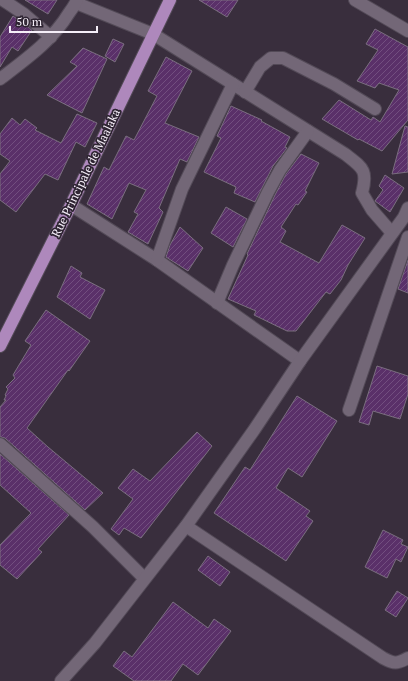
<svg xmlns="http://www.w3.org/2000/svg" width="408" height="681" viewBox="0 0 408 681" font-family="'PT Serif',serif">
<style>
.building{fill:url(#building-hatch);stroke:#7a6e7f}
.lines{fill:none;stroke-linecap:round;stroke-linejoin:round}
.minor-casing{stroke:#534a57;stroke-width:14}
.major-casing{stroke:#534a57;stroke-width:14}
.minor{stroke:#736777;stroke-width:12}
.major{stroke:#ae88bc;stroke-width:12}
.labels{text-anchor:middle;stroke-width:3.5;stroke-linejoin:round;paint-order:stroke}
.street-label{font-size:12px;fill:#f5eef8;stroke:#2e2432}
</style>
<defs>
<pattern id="building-hatch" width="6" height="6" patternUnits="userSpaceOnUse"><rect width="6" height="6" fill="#5a3069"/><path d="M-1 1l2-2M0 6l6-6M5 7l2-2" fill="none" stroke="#724e7f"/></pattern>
</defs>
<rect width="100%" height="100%" fill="#392e3d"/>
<g class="building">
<path d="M25 0H57L48 14Z"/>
<path d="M199 0H238L227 17Z"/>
<path d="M13 16 32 30 18 51 12 47 0 67V37Z"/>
<path d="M375 29 408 47V120L382 151 359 139 358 140 322 119 339 100 371 120 373 117 380 122 399 90 379 83 375 88 357 81 378 50 366 44Z"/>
<path d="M113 39 124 44 115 62 105 56Z"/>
<path d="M83 48 107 59 82 113 47 95 77 66 70 62Z"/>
<path d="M166 57 192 71 165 123 199 137 187 162 180 159 159 208 163 212 148 244 128 232 138 214 134 212 146 190 129 183 112 219 87 204 104 167 109 170 126 136 134 140 157 96 148 91Z"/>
<path d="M231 106 262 120 261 121 290 137 285 147 287 148 273 166 255 202 234 193 236 187 204 172 221 138 217 136Z"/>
<path d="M77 114 97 123 85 147 76 142 58 180 45 174 16 212 0 200V174L10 161 0 154V134L12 118 20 125 25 119 37 128 35 130 61 143Z"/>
<path d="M405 126 408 127V172L392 174Z"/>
<path d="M301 154 319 163 305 191 307 192 298 205 296 204 281 227 286 231 280 242 319 263 342 225 365 238 348 265 341 280 330 294 326 292 296 331H287L254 315 256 311 228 299 248 255 247 254 275 195 286 174Z"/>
<path d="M385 175 404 188 390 212 375 201 383 190 379 186Z"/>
<path d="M226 207 247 219 233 247 211 233Z"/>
<path d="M180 227 203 248 188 271 166 257 170 245Z"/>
<path d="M408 260V293L398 289Z"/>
<path d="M71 266 82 273 80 277 105 290 90 319 57 297Z"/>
<path d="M46 310 90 341 69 371 68 370 27 428 48 447 103 493 85 510 5 438 0 437V407L6 400H4L6 396 5 395 8 389 6 387 15 378 13 375 31 345 25 341Z"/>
<path d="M377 366 408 376V394L400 419 373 411 369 425 359 422Z"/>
<path d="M297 396 337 421 302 477 288 468 276 488 310 511 306 516 313 521 286 561 214 513 245 467 250 470Z"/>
<path d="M197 432 212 446 141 538 124 528 119 535 111 529 133 499 118 488 133 469 150 481Z"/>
<path d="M0 454 69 515 38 549 42 552 17 579 0 565V545L31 513 0 485Z"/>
<path d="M383 530 403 540 401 544 408 547 401 562 396 559 387 578 365 567Z"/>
<path d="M208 556 230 572 220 586 198 570Z"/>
<path d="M397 591 408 598 396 617 385 610Z"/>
<path d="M173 602 208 628 214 619 231 631 198 675 183 664 171 681H134L113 666 124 651 132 657Z"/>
</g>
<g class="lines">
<g class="minor-casing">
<g id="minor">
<path d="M3 0 24 14 51 37"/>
<path d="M355 0 408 31"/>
<path d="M76 3 153 34 345 154C363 168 368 170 362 193L372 210 392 233"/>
<path d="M0 79C26 59 52 41 69 13 72 9 75 5 77 0"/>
<path d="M245 92 260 67 271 58H283L334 84 375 109"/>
<path d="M71 205 157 260 300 361"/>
<path d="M157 260 182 189 233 84"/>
<path d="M217 303 233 265 268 192 280 170 308 131"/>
<path d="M349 410 408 237"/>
<path d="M0 444 93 527 144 578"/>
<path d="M186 526 383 658C394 664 397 664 408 658"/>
<path d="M61 681 95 643 186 526 254 430 300 361 404 217 408 208"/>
</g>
</g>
<g class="major-casing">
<path id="major" d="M0 346 71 205 170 0"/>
</g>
<use href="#minor" class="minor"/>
<use href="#major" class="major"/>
</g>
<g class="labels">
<g class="street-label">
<text transform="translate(86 173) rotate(-64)" y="4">Rue Principale de Maalaka</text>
</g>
</g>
<path d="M10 26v6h87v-6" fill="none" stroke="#f5eef8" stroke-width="2"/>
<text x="16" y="26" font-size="12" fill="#f5eef8" stroke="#2e2432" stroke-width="3" paint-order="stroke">50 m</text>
</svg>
